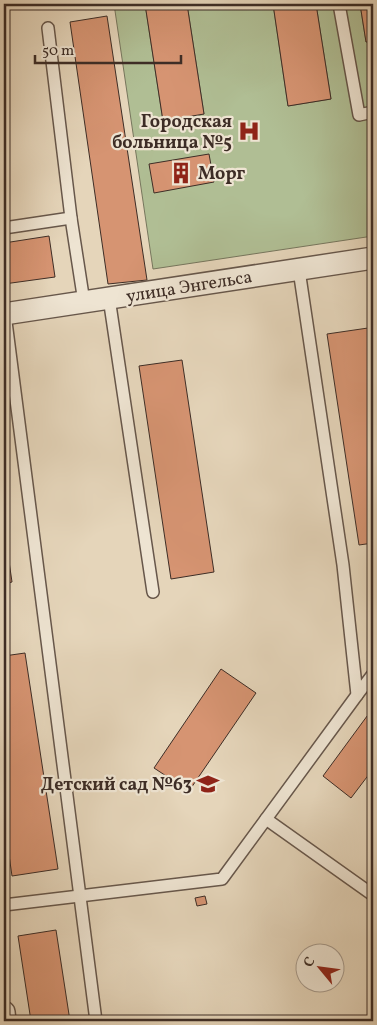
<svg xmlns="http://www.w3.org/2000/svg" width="377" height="1025" viewBox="0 0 377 1025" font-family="Vollkorn,serif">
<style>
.green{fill:#b0be94;stroke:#76765d}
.building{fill:#d69472;stroke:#3d2d26}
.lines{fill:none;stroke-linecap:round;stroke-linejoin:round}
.service-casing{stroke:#67574b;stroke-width:14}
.minor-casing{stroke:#67574b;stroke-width:24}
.service{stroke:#eee4d2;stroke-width:11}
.minor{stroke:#eee4d2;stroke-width:21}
.labels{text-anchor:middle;stroke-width:4.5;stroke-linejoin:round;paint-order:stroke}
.poi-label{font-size:18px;font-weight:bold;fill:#3d2d26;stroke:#eee4d2;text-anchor:end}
.street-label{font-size:18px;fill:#3d2d26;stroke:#eee4d2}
</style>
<rect width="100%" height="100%" fill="#e5d5ba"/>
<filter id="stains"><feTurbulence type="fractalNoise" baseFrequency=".004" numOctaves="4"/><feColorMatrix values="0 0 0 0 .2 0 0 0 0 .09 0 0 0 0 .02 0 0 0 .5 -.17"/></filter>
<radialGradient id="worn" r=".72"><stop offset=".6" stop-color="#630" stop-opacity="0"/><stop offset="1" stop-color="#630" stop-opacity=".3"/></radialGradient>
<path class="green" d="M114 4H145L163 121 204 114 187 4H273L288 106 331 99 316 4H360L366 42 373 41V236L153 269Z"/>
<g class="building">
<path d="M145 4H187L204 114 163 121Z"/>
<path d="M273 4H316L331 99 288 106Z"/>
<path d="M360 4H373V41L366 42Z"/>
<path d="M107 16 147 280 108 284 70 22Z"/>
<path d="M209 154 214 182 154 193 149 164Z"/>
<path d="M49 236 55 277 4 284V243Z"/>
<path d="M368 328 373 360V543L359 545 327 334Z"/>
<path d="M182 360 214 572 171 579 139 366Z"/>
<path d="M4 527 12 582 4 584Z"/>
<path d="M25 653 58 869 12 876 4 820V656Z"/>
<path d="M221 669 256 693 189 791 154 768Z"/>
<path d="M373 708V769L351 798 323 776Z"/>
<path d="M205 896 207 904 197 906 195 898Z"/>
<path d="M56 930 70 1021H31L18 936Z"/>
</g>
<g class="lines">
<g class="service-casing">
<g id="service">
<path d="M339 4 359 115 373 112"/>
<path d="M48 28 71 218 84 302"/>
<path d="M4 228 71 218"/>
<path d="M109 298 153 592"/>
<path d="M5 314 96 1021"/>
<path d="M357 695 373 674"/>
<path d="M266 819 373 895"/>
<path d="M4 905 222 879 357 695 343 565 299 270"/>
</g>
</g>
<g class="minor-casing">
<g id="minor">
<path d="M4 314 373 258"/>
<path d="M4 1012 5 1021"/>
</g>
</g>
<use href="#service" class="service"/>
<use href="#minor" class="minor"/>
</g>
<defs>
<g id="hospital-bare" transform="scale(1.725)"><path d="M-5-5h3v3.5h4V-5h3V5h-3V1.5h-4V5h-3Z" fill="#8f2418" stroke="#eee4d2" stroke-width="2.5" paint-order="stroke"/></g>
<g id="building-bare" transform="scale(1.725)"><path d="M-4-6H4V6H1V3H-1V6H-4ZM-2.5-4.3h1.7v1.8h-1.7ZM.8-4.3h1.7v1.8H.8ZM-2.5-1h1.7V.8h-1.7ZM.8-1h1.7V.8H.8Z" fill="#8f2418" stroke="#eee4d2" stroke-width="2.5" paint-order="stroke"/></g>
<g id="school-bare" transform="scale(1.725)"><path d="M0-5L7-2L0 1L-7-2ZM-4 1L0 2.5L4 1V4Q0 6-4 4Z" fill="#8f2418" stroke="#eee4d2" stroke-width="2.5" paint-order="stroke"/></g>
</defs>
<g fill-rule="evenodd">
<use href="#hospital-bare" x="249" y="131"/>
<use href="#building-bare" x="181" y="173"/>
<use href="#school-bare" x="208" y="784"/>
</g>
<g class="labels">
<g class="poi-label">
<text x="232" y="127">Городская<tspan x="232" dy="21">больница №5</tspan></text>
<text x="198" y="179" text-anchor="start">Морг</text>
<text x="192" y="790">Детский сад №63</text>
</g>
<g class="street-label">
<text transform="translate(189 286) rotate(-9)" y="6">улица Энгельса</text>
</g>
</g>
<rect width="377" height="1025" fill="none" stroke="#e5d5ba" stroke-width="20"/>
<rect x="5" y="5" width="367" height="1015" fill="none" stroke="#3d2d26" stroke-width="2.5"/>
<rect x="10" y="10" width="357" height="1005" fill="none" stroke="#3d2d26"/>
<g transform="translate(320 968) rotate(299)"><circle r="24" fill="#eee4d2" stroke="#a79b8d"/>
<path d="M0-4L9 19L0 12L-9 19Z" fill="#8f2418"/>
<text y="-8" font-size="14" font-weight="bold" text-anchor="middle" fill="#3d2d26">С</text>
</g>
<path d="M35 55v8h146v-8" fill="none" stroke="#3d2d26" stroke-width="2.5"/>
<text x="42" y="55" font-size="15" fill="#3d2d26" stroke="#eee4d2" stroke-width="4" paint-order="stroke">50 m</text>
<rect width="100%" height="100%" filter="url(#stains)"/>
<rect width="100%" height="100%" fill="url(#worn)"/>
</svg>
